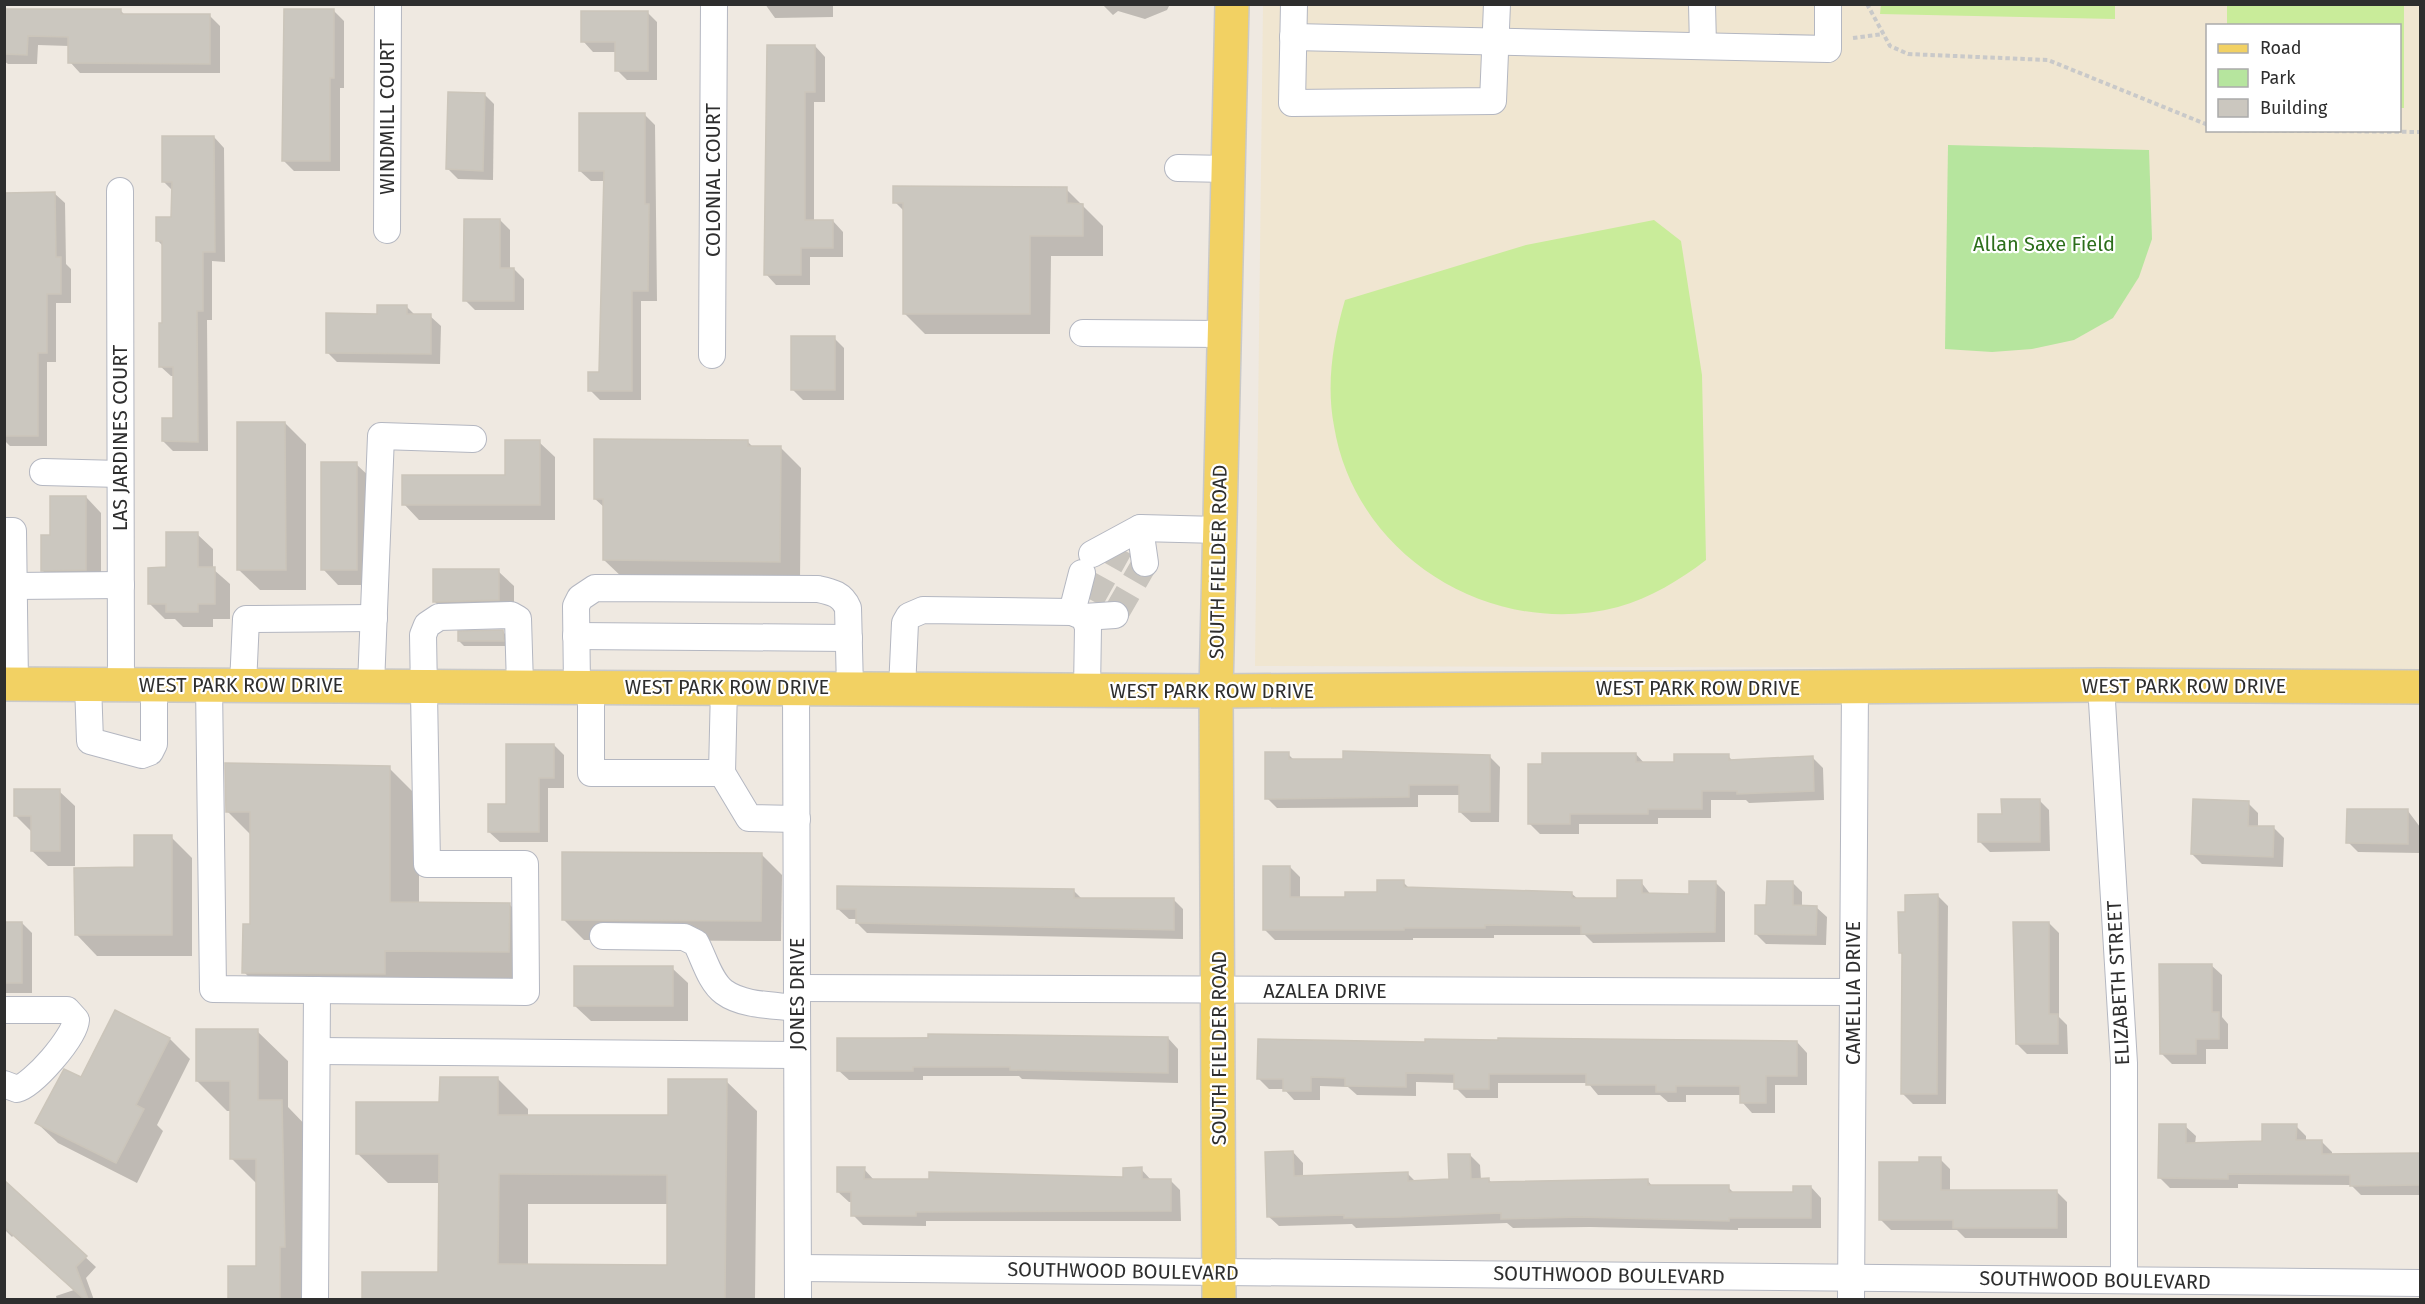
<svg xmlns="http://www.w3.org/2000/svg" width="2425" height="1304" viewBox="0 0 2425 1304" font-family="'Fira Sans',sans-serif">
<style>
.education{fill:#f0e6d1;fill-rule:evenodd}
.green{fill:#b6e59e}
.pitch{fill:#c9ec9a}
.shadow{fill:#0003;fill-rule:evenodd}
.building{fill:#cbc7bf;stroke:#cbc5ba;stroke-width:1.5;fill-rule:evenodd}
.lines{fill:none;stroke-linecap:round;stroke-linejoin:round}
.minor-tunnel{stroke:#c8c4bd;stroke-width:26;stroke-dasharray:26 13;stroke-linecap:butt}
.minor-casing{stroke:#b4b7c1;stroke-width:28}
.major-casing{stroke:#c9c9c9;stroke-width:36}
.path{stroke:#c9c9c9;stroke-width:4;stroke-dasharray:4.5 3;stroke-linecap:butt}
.minor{stroke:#fff;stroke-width:26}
.major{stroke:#f2d163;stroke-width:33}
.labels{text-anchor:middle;stroke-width:4.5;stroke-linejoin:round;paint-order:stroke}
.street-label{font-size:20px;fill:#2e2e2e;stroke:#fff}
.park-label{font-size:20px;fill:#2c6e1b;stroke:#fff}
</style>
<rect width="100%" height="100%" fill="#efe9e1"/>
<path class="education" d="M1263 5H2420V669L1255 666ZM2208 26H2400V130H2208Z"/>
<path class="green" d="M1948 145 2149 150 2152 239 2139 277 2113 318 2074 340 2032 349 1992 352 1945 349Z"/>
<g class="pitch">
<path d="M1881 4 2115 5V19L1880 14Z"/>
<path d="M2227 5H2404V108H2400V26L2227 25Z"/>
<path d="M1654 220 1681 241 1702 375 1706 560C1680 580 1650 598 1618 607 1491 640 1355 556 1334 426 1326 384 1333 341 1345 300L1526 245Z"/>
</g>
<g class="shadow">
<path d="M765 4H833V17L775 18Z"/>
<path d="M1102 4H1170L1167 10 1145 19 1118 11 1113 15Z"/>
<path d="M4 10H120L125 15H209L220 26V73H80L70 62 69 46 38 45 37 64H8L4 61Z"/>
<path d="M334 11 344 21V88H340V171H294L284 161Z"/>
<path d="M647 12 657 22V80H627L617 70V52H593L583 41Z"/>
<path d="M768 46H815L825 57V102H814V221H833L843 232V257H810V285H776L766 274Z"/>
<path d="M484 94 494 104 493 180 458 179 448 169Z"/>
<path d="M645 115 655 125 657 301H641V400H600L590 390 601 374 605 181H591L580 171Z"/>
<path d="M214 137 224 148 225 262 212 261V320H207L208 451H173L163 441 175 420V376H171L160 366 164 325V247L157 240 172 219 173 191 164 182Z"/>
<path d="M1066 189 1103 226V256H1051L1050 334H925L905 314V212L895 202Z"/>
<path d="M54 193 65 203 66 264 71 269V303H56V362H47V446H10L4 440V194Z"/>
<path d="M500 220 510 230V269H514L524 279V310H475L465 300Z"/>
<path d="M406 306 416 316H430L441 326 440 364 337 362 327 352 378 315Z"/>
<path d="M834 338 844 348V400H803L792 389Z"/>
<path d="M285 423 306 444V590H260L239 570Z"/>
<path d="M747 441 753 447 781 448 801 468 800 582 625 580 604 560 605 508 595 499Z"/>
<path d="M539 442 555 457V520H419L404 504 506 476Z"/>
<path d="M356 464 372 479V585H338L323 569Z"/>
<path d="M86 497 101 513V585L58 586 42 570 51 537Z"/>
<path d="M197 534 213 549V569L230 584V619H213V627H183L175 619H165L150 604 167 569Z"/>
<path d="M498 571 514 586V615L450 617 435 602Z"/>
<path d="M503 632 507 636 508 646H464L459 641Z"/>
<path d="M554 745 564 755V788H548V842H500L489 832Z"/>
<path d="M1288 754 1295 761 1490 757 1500 767 1499 822H1471L1460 812 1461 795H1418V807L1277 808 1267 798Z"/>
<path d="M1636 754 1645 764H1676L1728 756 1733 761 1813 758 1823 768 1824 800 1749 803 1746 800H1711V818H1658V824H1579V834H1540L1530 824 1544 765Z"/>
<path d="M389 768 419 798V904H509L539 934V981H415V1004L274 1003 244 972 251 926V835L227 811Z"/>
<path d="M59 791 75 806V866H48L32 851 31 831 16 816Z"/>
<path d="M2039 800 2049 810 2050 851 1990 852 1980 842 2003 816Z"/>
<path d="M2248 803 2258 813V828H2274L2284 838 2283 867 2202 864 2192 854Z"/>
<path d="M2408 811 2420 827V853L2358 852 2348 842Z"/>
<path d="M171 837 192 858V956H97L77 935 136 869Z"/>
<path d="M761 854 782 875 781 941 584 940 563 919Z"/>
<path d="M1290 867 1300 877V898H1347L1379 893 1403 882 1410 889 1571 893 1578 899H1619L1641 882 1651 895 1691 896 1715 882 1725 892V942L1593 943 1585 935H1494V938H1413V940H1275L1264 929Z"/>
<path d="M1792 882 1802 892V907H1816L1827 917 1826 945 1766 944 1756 934 1768 907Z"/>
<path d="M1074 891 1082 899H1173L1183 909V939L867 933 857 923V919H849L838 909Z"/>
<path d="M1938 896 1948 906 1946 1104H1913L1903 1094V956L1900 952 1907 914Z"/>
<path d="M4 923H22L32 933V993H4Z"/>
<path d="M2014 923H2049L2059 933V1017L2067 1025 2068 1054H2027L2017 1044Z"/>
<path d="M2211 965 2222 975V1017L2228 1024V1049H2206V1064H2172L2162 1054Z"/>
<path d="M672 968 688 983V1021H591L575 1006Z"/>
<path d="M257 1031 288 1061V1107L312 1132 309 1300H229V1267H257V1184L232 1159V1111H227L197 1081Z"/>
<path d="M999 1036 1168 1038 1178 1049V1083L1022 1079 1019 1076H923V1080H849L838 1070V1039Z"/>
<path d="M170 1039 190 1059 157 1125 163 1131 137 1183 58 1143 37 1123 81 1079Z"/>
<path d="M1797 1042 1807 1053V1085H1775V1113H1752L1742 1102V1095H1686V1102H1668L1660 1095H1598L1588 1083H1498V1098H1466L1456 1088V1083L1416 1082V1096L1357 1095 1348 1087 1320 1086V1100H1294L1284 1089H1269L1259 1079 1427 1043Z"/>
<path d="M498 1079 528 1109V1116L670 1117 726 1081 757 1111 755 1300H363V1274H440L441 1183H388L357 1153 441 1104ZM528 1204H669V1267L528 1266Z"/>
<path d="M2185 1126 2196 1136 2195 1144 2263 1142 2296 1126 2306 1136V1142H2322L2332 1152V1155H2420V1195H2361L2351 1185 2238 1184V1188H2170L2159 1177Z"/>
<path d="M1293 1152 1303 1163V1177L1407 1173 1416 1182 1450 1181 1470 1155 1480 1165 1481 1180H1489L1492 1183 1648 1181 1653 1187H1728L1735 1194H1794L1811 1187 1821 1198V1228H1738V1230L1590 1227 1513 1228 1507 1223 1356 1228 1352 1224 1279 1226 1268 1216Z"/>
<path d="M1940 1159 1950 1169V1192H2057L2067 1202V1238H1965L1957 1230H1891L1881 1220 1920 1163Z"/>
<path d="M864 1169 874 1180 1124 1178 1141 1169 1151 1180H1170L1180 1190 1181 1221H926V1226L863 1225 853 1215V1202H849L838 1192Z"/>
<path d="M4 1182 96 1267 86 1278 94 1300H57L56 1296 74 1290 14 1235 12 1237 4 1229Z"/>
</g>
<g class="building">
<path d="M4 9H121V14H210V64L68 63V37L28 36 27 55 4 54Z"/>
<path d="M284 9H334V78H330V161H282Z"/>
<path d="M581 11H648V71H615V42H581Z"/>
<path d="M767 45H815V92H805V220H833V248H801V275H764Z"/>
<path d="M448 92 485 93 483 171 446 169Z"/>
<path d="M579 113H645V204H649L648 291H632V391H588V372H599L604 171H579Z"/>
<path d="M162 136H214L215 252H203V311H197L198 442 162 441V418H173V367H159V323H162V241H156V217H171L172 182H162Z"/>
<path d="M893 186 1067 187V203L1083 204V236H1030V314H903V203H893Z"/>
<path d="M55 192 56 257H61V294H47V353H38V436H4V193Z"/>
<path d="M464 219H500V268H514V301H463Z"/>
<path d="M377 305H407V314H431V354L326 353V313L377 314Z"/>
<rect x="791" y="336" width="44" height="54"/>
<path d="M237 422H285L286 570H237Z"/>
<path d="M594 439 748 440V446H781L780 562 603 560V499H594Z"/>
<path d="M505 440H540V505H402V475H505Z"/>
<rect x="321" y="462" width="36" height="108"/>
<path d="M50 496H86V570L41 571V535H50Z"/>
<path d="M166 532H198V567H215V604H198V612H166V604H148V568L166 567Z"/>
<path d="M433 569H499V600L433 602Z"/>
<path d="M503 630 504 641H458V631Z"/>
<path d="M506 744H554V778H539V832H488V804H506Z"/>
<path d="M1343 751 1490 755V812H1459V785H1409V797L1265 799V752H1289V759H1343Z"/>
<path d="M1542 753H1636V762H1674V754H1729V760L1813 756 1814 791 1737 794V791H1702V809H1648V814H1570V824H1528V764H1542Z"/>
<path d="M225 763 390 766V902L510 903 509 952 385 951V974L242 973 243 924H250V812H226Z"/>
<path d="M14 789H60V851H31V816H14Z"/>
<path d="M2001 799H2040V842H1978V814H2002Z"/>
<path d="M2193 799 2249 801 2248 826H2274L2273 857 2191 854Z"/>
<path d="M2347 809H2408V844L2346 843Z"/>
<path d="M134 835H172V935H75L74 868 134 867Z"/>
<path d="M562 852 762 853 761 921 562 920Z"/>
<path d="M1263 866H1290V897H1345V892H1377V880H1404V887L1572 892V898H1617V880H1642V893L1689 894V881H1716L1715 932 1581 934V926L1485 925V928H1404V930H1263Z"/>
<path d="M1767 881H1793V905L1817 906 1816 935 1755 934V905H1766Z"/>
<path d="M837 886 1074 889V898H1174V930L856 923V909H837Z"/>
<path d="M1938 894 1937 1094H1901L1902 953H1899L1898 912H1905V895Z"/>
<rect x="4" y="922" width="18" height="61"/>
<path d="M2013 922H2049V1014H2058V1044H2016Z"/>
<path d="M2159 964H2212V1012H2219V1039H2196V1054H2160Z"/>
<rect x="574" y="966" width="99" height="40"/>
<path d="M115 1010 170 1038 136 1105 144 1109 116 1163 35 1123 64 1069 81 1077Z"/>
<path d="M196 1029H258V1100H282L285 1247H280V1299H228V1266H256V1159H230V1081H196Z"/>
<path d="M928 1034 1168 1037V1073L1010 1070V1067H913V1071H837V1038H928Z"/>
<path d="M1498 1038 1797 1041V1076H1766V1103H1740V1086H1676V1092H1656V1085H1586V1074H1489V1089H1454V1074L1406 1073V1087L1345 1086V1078L1311 1077V1091H1283V1079H1257L1258 1039 1425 1042V1039L1498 1040Z"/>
<path d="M440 1077H498V1115H668V1079H727L725 1299H362V1272H438L439 1154H356V1102H439ZM499 1174 667 1175V1265L498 1264Z"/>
<path d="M2159 1124H2186V1143L2262 1141V1124H2297L2296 1140H2322V1154L2421 1153V1185L2350 1186V1175L2228 1174V1179L2158 1178Z"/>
<path d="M1293 1151 1294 1176 1408 1172V1181L1449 1179 1448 1154H1470L1471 1179 1489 1178V1182L1648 1179V1185H1729V1192H1793V1186H1811V1218H1729V1221L1579 1217 1501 1219V1213L1401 1217 1344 1218V1215L1267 1217 1265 1152Z"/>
<path d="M1919 1157H1941V1190H2057V1228H1953V1220H1879V1162H1919Z"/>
<path d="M837 1167H865L864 1179H929V1172L1123 1177V1168L1142 1167V1179H1171V1211L916 1212V1216H851V1192H837Z"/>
<path d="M4 1180 87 1256 76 1267 88 1299H84L4 1227Z"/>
</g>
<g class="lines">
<g class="minor-tunnel">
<path d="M1091 600 1120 548"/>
<path d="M1115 615 1145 563"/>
</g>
<g class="minor-casing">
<g id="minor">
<path d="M1294 4 1292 103 1493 101 1497 4"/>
<path d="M1702 4 1703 46"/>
<path d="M1293 37 1828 49V4"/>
<path d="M1178 168 1228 169"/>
<path d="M120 191 121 684"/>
<path d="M387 230 388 4"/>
<path d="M1083 333 1223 334"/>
<path d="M712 355 714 4"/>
<path d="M43 472 120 474"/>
<path d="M1140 528 1145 563"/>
<path d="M4 531H13L15 684"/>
<path d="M1092 554 1140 528 1219 530"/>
<path d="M14 586 121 585"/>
<path d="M1072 612 1082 573"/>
<path d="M1084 617 1115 615"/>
<path d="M576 636 849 638"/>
<path d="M88 684 90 741 142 755 150 752 154 744V684"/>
<path d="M209 685 213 989 526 992 525 864H427L423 635 427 625 439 617 511 615 518 619 520 685"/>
<path d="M243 685 246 619 374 618"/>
<path d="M371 685 381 436 473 439"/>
<path d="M2101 685 2124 1063V1280"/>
<path d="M577 686 576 606 580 598 595 588 818 589C832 592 842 594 848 608L850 688"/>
<path d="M591 686V773H722L724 687"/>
<path d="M796 688 798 1300"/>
<path d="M902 689 905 623 909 616 923 610 1072 612 1084 617 1088 627 1087 690"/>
<path d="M722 773 749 818 797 819"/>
<path d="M603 936 684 937 696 943C704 958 710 982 724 992 743 1006 774 1005 797 1008"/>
<path d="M797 988 1853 992"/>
<path d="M4 1010H67L76 1020C75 1037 33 1085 17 1089L4 1084"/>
<path d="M317 1051 797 1055"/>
<path d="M798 1268 2420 1283"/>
<path d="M315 1300 317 990"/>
<path d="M1851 1300 1855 686"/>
</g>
</g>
<g class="major-casing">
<g id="major">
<path d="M4 684 1216 691 2101 685 2420 687"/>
<path d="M1219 1300 1216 691 1232 4"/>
</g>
</g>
<g class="path">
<path d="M1867 4 1890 46 1908 54 2048 60 2208 125"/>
<path d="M1853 38 1883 34"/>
<path d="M2222 130 2420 132"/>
</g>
<use href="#minor" class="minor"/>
<use href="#major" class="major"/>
</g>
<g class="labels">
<g class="street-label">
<text transform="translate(387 117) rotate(-90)" y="7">WINDMILL COURT</text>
<text transform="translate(713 180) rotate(-90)" y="7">COLONIAL COURT</text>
<text transform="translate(120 438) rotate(-90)" y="7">LAS JARDINES COURT</text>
<text transform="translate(1218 562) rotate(-89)" y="7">SOUTH FIELDER ROAD</text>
<text x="241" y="692">WEST PARK ROW DRIVE</text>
<text x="2184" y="693">WEST PARK ROW DRIVE</text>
<text x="727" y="694">WEST PARK ROW DRIVE</text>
<text x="1698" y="695">WEST PARK ROW DRIVE</text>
<text x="1212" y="698">WEST PARK ROW DRIVE</text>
<text transform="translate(2118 983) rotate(-93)" y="7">ELIZABETH STREET</text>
<text x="1325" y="998">AZALEA DRIVE</text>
<text transform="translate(1853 993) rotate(-90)" y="7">CAMELLIA DRIVE</text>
<text transform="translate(797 994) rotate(-90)" y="7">JONES DRIVE</text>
<text transform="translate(1219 1048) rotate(-90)" y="7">SOUTH FIELDER ROAD</text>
<text transform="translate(1123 1271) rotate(1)" y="7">SOUTHWOOD BOULEVARD</text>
<text transform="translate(1609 1275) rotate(1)" y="7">SOUTHWOOD BOULEVARD</text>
<text transform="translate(2095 1280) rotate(1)" y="7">SOUTHWOOD BOULEVARD</text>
</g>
<g class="park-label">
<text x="2044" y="251">Allan Saxe Field</text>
</g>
</g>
<rect width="2425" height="1304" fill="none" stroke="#2e2e2e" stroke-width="12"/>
<rect x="2206" y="24" width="195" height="108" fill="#ffffff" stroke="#ababab" stroke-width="1.5"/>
<rect x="2218" y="44" width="30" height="9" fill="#f2d163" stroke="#ababab" stroke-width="1.5"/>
<text x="2260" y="54" font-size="18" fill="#2e2e2e">Road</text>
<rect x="2218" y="69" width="30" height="18" fill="#b6e59e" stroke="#ababab" stroke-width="1.5"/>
<text x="2260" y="84" font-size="18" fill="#2e2e2e">Park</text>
<rect x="2218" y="99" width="30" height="18" fill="#cbc7bf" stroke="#ababab" stroke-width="1.5"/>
<text x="2260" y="114" font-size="18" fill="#2e2e2e">Building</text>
</svg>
